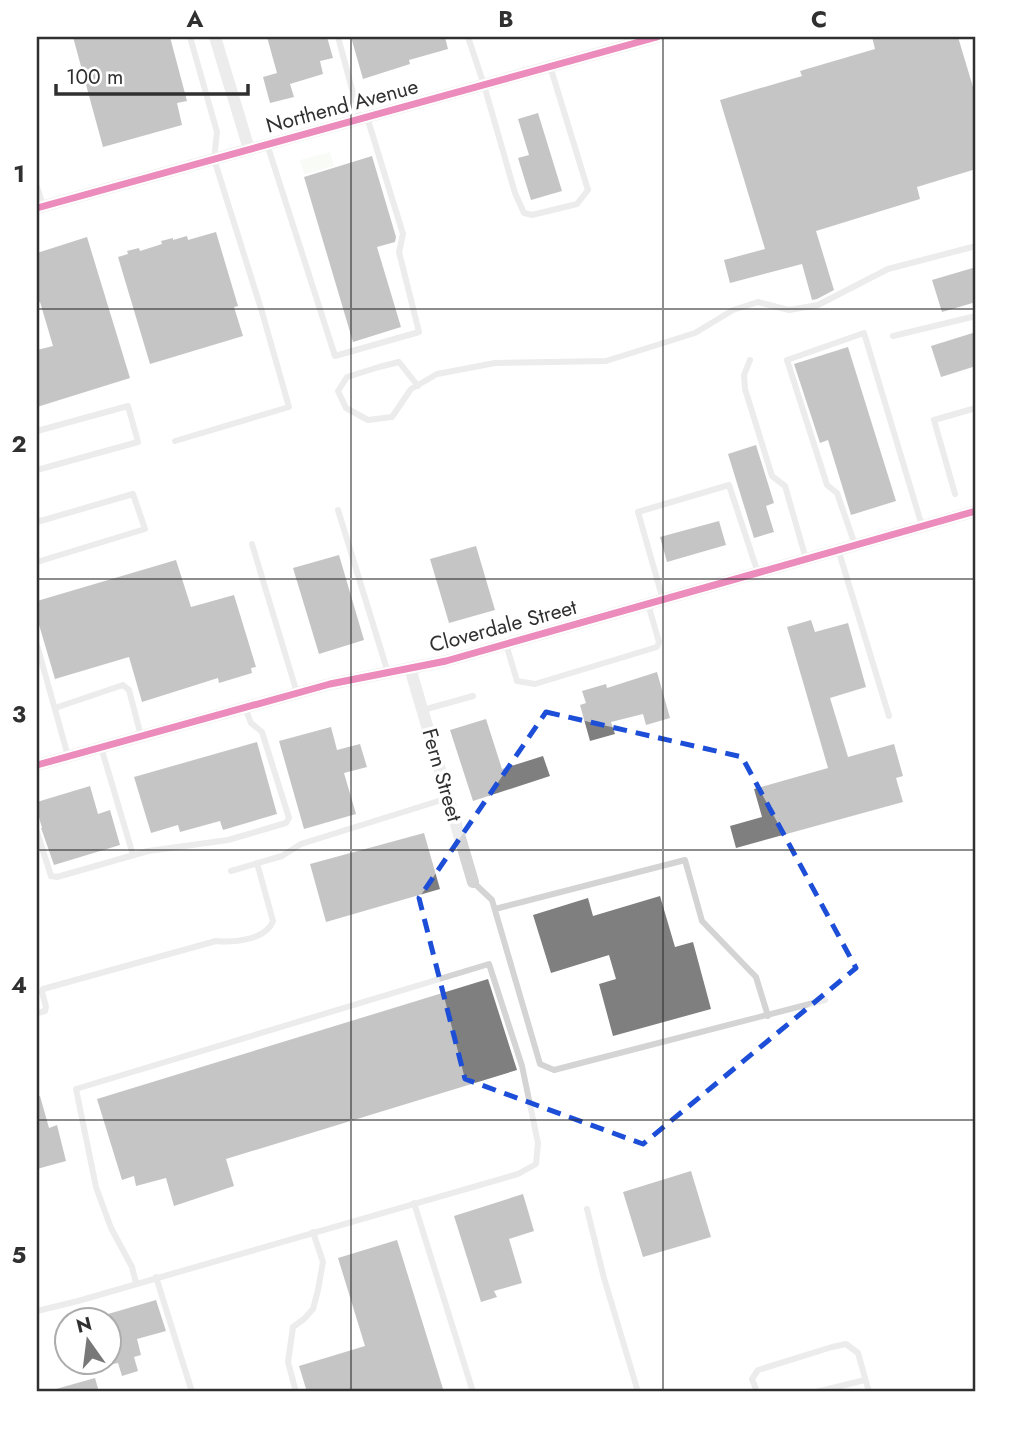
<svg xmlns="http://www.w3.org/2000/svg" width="1013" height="1429" viewBox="0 0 1013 1429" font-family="Jost,sans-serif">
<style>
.grass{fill:#f1f6ed}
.building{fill:#7f7f7f}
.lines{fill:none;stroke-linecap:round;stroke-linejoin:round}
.lane{stroke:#d4d4d4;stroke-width:6}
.street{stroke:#d4d4d4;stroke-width:12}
.cycleway-casing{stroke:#fff;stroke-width:11}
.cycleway{stroke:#d6006c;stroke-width:7}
.marked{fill:none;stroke:#1d4ed8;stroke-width:5;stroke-dasharray:14 9;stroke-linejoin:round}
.grid{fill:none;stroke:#303030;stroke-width:2;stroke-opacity:0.55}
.labels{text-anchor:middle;stroke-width:7;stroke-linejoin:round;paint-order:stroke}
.street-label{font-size:21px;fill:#303030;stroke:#fff}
.neatline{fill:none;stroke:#303030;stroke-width:2.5}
.grid-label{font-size:23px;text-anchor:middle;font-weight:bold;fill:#303030}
</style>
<rect width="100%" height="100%" fill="#fff"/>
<path class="grass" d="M330 152 334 166 304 174 300 160Z"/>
<g class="building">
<path d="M73 37H170L187 101 177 103 182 125 103 147Z"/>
<path d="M267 37H327L333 58 320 61 323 74 290 84 294 97 270 103 263 77 277 73Z"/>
<path d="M351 37H445L448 49 409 60 410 64 363 79Z"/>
<path d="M872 37H958L976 97V169L917 187 920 199 816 231 834 290 817 299 812 300 802 264 730 283 724 260 765 249 720 100 802 76 800 71 875 49Z"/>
<path d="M538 113 562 191 531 200 518 158 529 155 518 119Z"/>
<path d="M372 156 396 237 395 242 377 247 401 327 353 342 304 177Z"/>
<path d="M216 232 238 306 234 307 243 336 150 364 118 257 128 254 127 251 139 248 140 251 162 244 161 241 173 238V240L187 236 188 240Z"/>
<path d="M87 237 130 378 37 407V350L53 346 40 302 37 303V253Z"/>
<path d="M976 267V302L942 312 932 280Z"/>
<path d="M976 332V366L941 377 931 346Z"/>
<path d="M848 347 896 501 851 515 828 440 820 443 794 364Z"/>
<path d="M756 445 774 503 766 506 774 532 754 538 728 454Z"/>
<path d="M719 521 726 545 667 562 660 537Z"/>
<path d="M476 546 495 610 449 623 430 559Z"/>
<path d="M339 555 364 640 319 654 293 568Z"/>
<path d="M176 560 191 607 234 595 256 667 251 668 252 673 219 683 218 678 142 702 129 657 55 679 37 618V601Z"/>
<path d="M811 620 815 632 848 623 866 687 830 698 848 757 894 744 903 776 896 778 903 802 736 848 730 826 762 817 754 789 828 768 787 627Z"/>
<path d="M657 672 670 718 646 725 643 714 611 722 615 734 590 741 580 705 586 703 582 691 606 684 607 688Z"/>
<path d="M486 719 502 769 543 756 550 776 473 801 450 730Z"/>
<path d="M331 727 337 750 360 744 367 767 344 773 356 814 304 829 279 741Z"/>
<path d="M257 742 277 814 223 830 220 821 180 832 178 825 151 833 134 777Z"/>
<path d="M90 786 98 814 110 810 120 845 54 865 41 828H42L37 810V802Z"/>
<path d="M424 833 440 889 326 922 310 864Z"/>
<path d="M660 896 675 947 693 942 711 1009 613 1036 599 984 616 979 609 955 551 973 533 915 588 898 593 916Z"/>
<path d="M488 979 517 1070 226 1159 234 1186 174 1206 166 1178 136 1186 134 1176 122 1180 97 1099Z"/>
<path d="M40 1096 49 1128 57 1125 66 1161 37 1169V1097Z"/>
<path d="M691 1171 711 1237 643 1257 623 1192Z"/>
<path d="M523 1194 534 1231 509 1239 522 1283 494 1291 497 1297 481 1302 454 1216Z"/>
<path d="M397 1240 444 1392H307L299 1366 365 1346 338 1258Z"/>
<path d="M156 1300 166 1331 137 1339 141 1355 134 1357 138 1371 122 1376 118 1363 113 1364 108 1348V1314Z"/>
<path d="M95 1378 99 1392H57L56 1389Z"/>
</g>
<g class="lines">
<g class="lane">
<path d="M338 37 360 119"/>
<path d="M468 37 484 85 515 193 524 213 532 215 577 204 588 190 550 66"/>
<path d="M267 144 335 356 419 332 399 252 403 234 367 117"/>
<path d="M37 187 43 206"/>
<path d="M893 336 976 316"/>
<path d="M750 360 744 375 745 389 772 476 785 486 806 559"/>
<path d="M418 386 399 362 379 367 347 377 338 391 346 408 368 420 392 417 411 389 437 374 495 363 606 361 695 333 733 310 758 302 789 310 818 305 888 269 976 246"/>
<path d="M37 431 128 406 138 442 37 470"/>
<path d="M175 441 289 407 262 312 214 159 217 132 190 37"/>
<path d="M955 494 934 420 976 408"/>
<path d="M338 510 388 673"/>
<path d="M37 522 133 494 145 529 37 562"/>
<path d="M252 544 297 693"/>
<path d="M855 545 837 493 827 485 787 360 864 333 922 526"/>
<path d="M838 549 889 716"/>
<path d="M663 600 638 512 729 485 758 573"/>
<path d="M506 644 517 681 535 684 657 647 659 642 648 604"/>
<path d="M37 645 68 756"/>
<path d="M55 708 123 685 129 690 141 736"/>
<path d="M423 710 473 696"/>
<path d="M101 747 133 855"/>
<path d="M37 832 51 876 57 877 148 851 228 840 286 823 289 818 262 732 251 723 245 708"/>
<path d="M231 871 282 856 301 844 448 798"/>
<path d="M473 882 492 900 540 1064 554 1070 825 1000"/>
<path d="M495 909 685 860 702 921 756 977 768 1016"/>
<path d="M37 1013 45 1011 46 1007 42 992 43 989 216 941C233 943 266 940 273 921L257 863"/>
<path d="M414 1203 473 1392"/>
<path d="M587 1209 604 1278 638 1392"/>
<path d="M156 1277 192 1392"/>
<path d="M37 1311 78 1301 518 1174 536 1164 538 1143 522 1066 489 964 76 1089 96 1187 111 1228 132 1267 136 1283"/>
<path d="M296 1392 288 1362 293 1327 304 1319 313 1309 318 1290 323 1262 313 1232"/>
<path d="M524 1392H527"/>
<path d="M757 1392 752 1379 758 1370 832 1347 846 1344 858 1353 869 1392"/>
<path d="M816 1392 865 1380"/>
</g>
<g class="street">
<path d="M215 37 249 149"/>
<path d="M37 208 657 37"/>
<path d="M410 668 473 882"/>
<path d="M37 765 330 684 446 661 976 511"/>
</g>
<g class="cycleway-casing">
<g id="cycleway">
<path d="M37 208 657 37"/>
<path d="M37 765 330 684 446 661 976 511"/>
</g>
</g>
<use href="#cycleway" class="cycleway"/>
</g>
<path d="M0 0H1013V1429H0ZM546 712 742 757 856 968 643 1144 465 1079 419 898Z" fill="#fff" fill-opacity=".55" fill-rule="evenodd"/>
<path class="marked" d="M546 712 742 757 856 968 643 1144 465 1079 419 898Z"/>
<path class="grid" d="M351 37V1392M663 37V1392M37 309H976M37 579H976M37 850H976M37 1120H976"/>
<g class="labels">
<g class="street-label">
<text transform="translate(342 106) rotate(-15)" y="7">Northend Avenue</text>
<text transform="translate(503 626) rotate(-15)" y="7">Cloverdale Street</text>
<text transform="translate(442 775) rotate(74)" y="7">Fern Street</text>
</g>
</g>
<rect width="1013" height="1429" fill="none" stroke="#ffffff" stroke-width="77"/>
<g transform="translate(88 1341) rotate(346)"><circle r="33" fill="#ffffff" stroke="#acacac" stroke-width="2"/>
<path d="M0-5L12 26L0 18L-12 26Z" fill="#787878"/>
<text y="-10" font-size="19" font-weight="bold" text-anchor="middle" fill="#303030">N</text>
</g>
<path d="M56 84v10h192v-10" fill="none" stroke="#303030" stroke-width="3.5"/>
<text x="66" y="84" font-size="21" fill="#303030" stroke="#ffffff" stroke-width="5" paint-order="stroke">100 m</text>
<rect x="38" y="38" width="936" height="1352" class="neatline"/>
<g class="grid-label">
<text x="195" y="27">A</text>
<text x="506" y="27">B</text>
<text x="819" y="27">C</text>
<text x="19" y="182">1</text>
<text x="19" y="452">2</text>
<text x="19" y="722">3</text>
<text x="19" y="993">4</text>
<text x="19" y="1263">5</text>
</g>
</svg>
